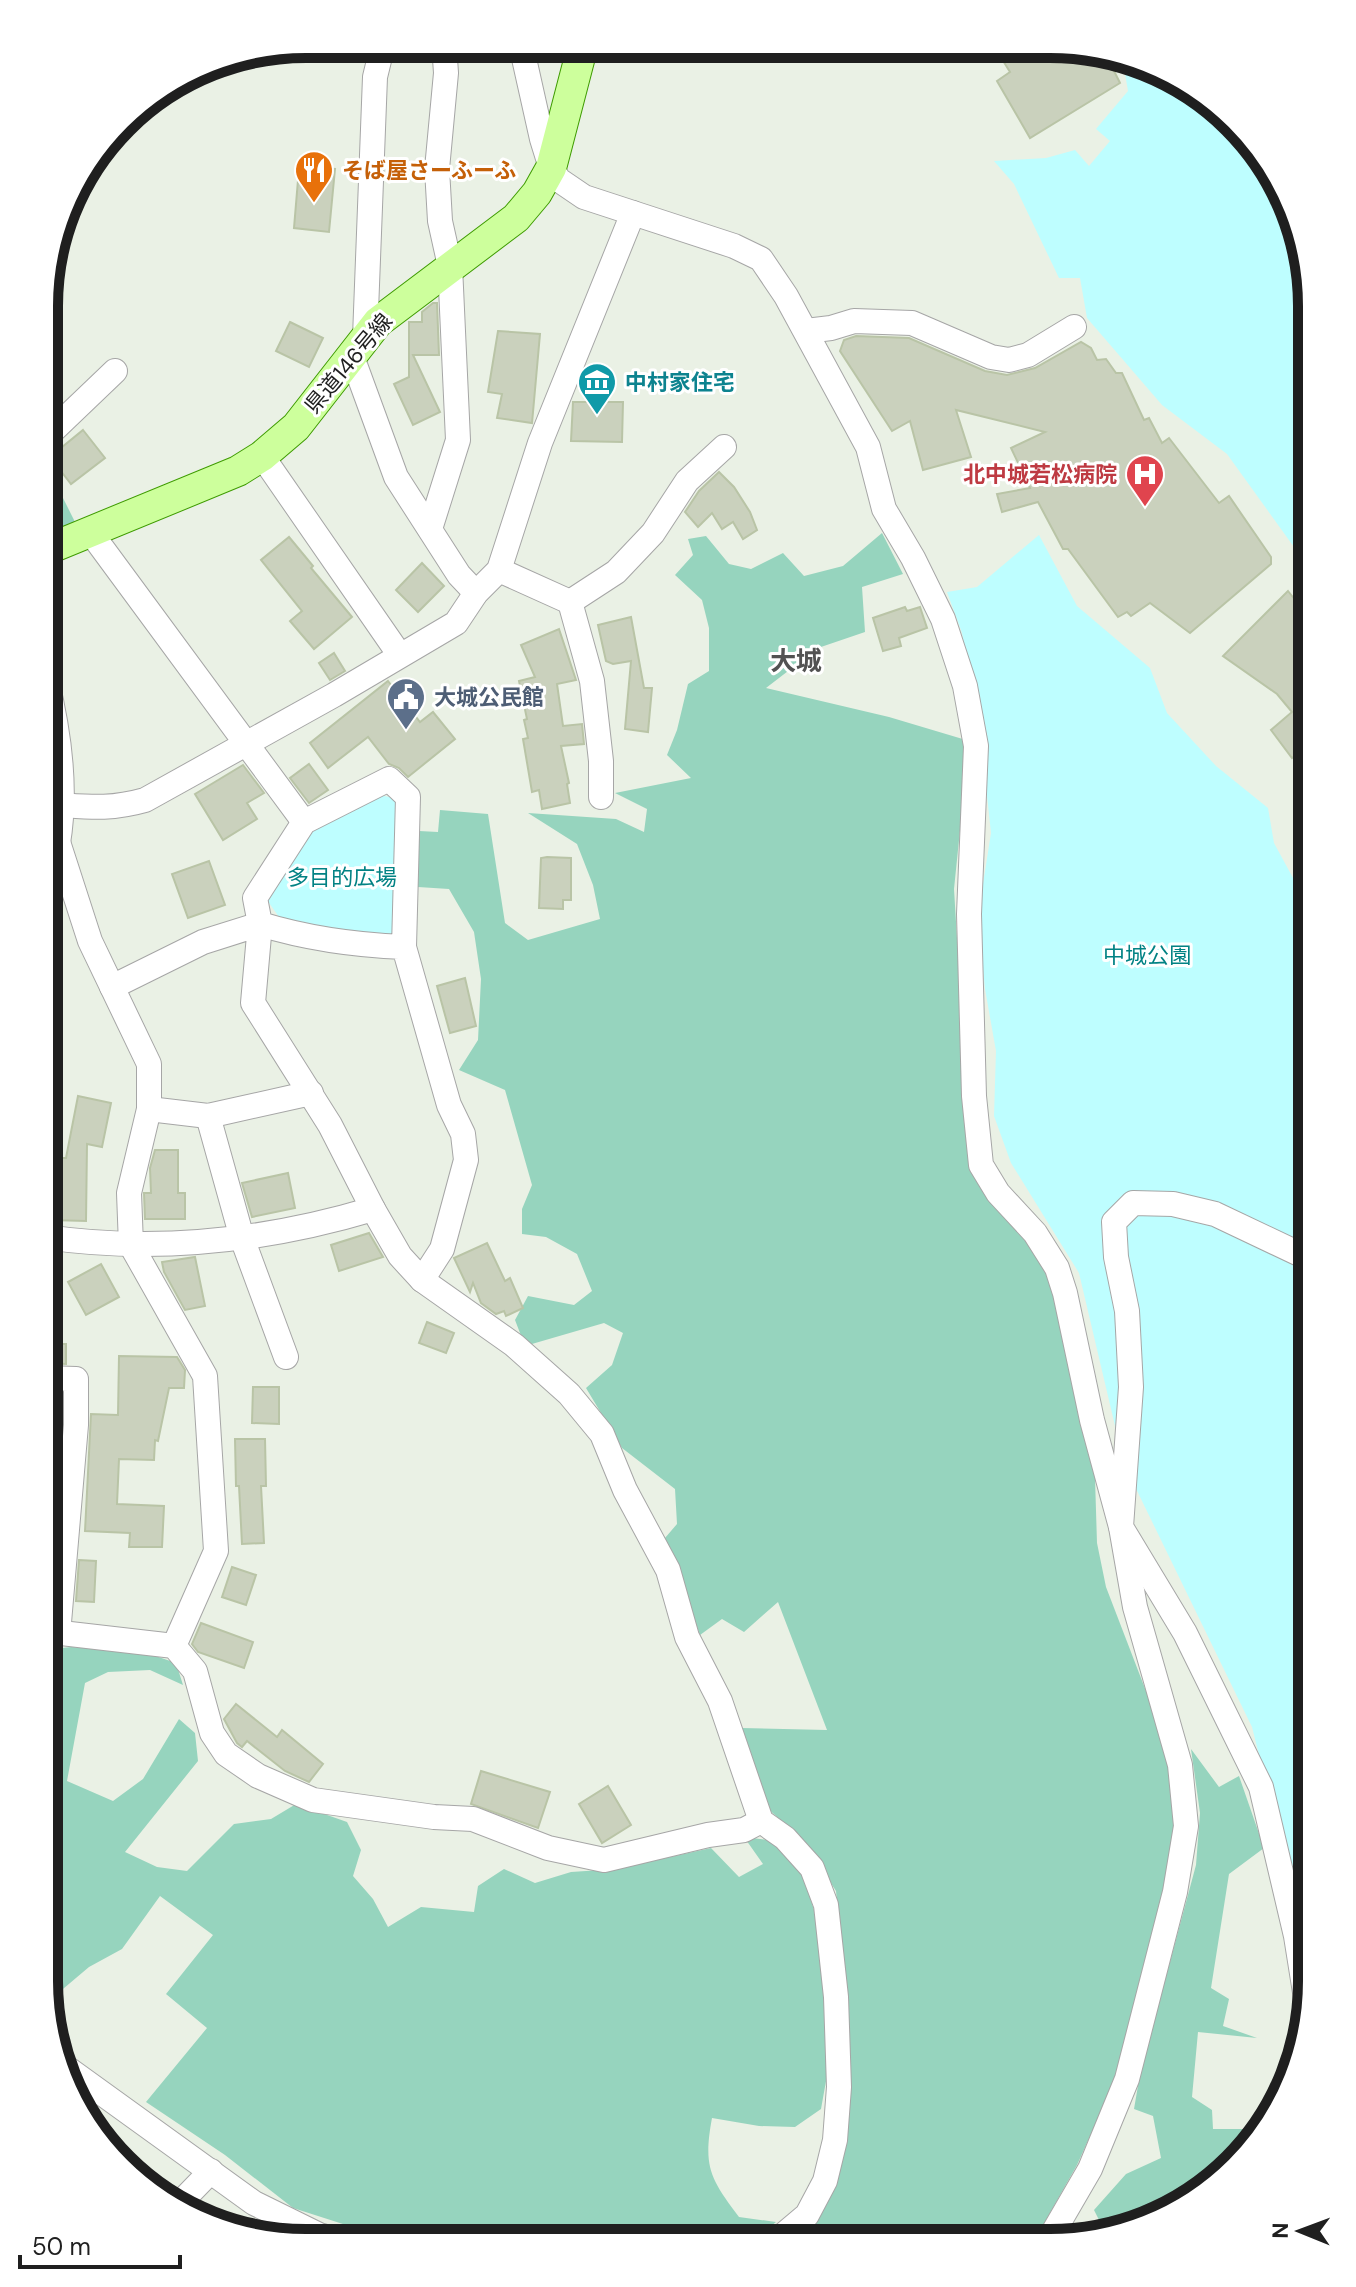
<svg xmlns="http://www.w3.org/2000/svg" width="1356" height="2287" viewBox="0 0 1356 2287" font-family="'DM Sans','Noto Sans JP',sans-serif">
<style>
.forest{fill:#96d4be}
.park{fill:#befeff}
.building{fill:#cad1bd;stroke:#b9c4a6;stroke-width:2}
.lines{fill:none;stroke-linecap:round;stroke-linejoin:round}
.minor-casing{stroke:#a6a6a6;stroke-width:26}
.major-casing{stroke:#3e9b00;stroke-width:32}
.minor{stroke:#fff;stroke-width:24}
.major{stroke:#cdff9c;stroke-width:30}
.labels{text-anchor:middle;stroke-width:6;stroke-linejoin:round;paint-order:stroke}
.food-label{font-size:22px;font-weight:bold;fill:#c56008;stroke:#fff;text-anchor:start}
.street-label{font-size:22px;fill:#1f1f1f;stroke:#fff}
.culture-label{font-size:22px;font-weight:bold;fill:#0d838f;stroke:#fff;text-anchor:start}
.health-label{font-size:22px;font-weight:bold;fill:#be3a42;stroke:#fff;text-anchor:end}
.service-label{font-size:22px;font-weight:bold;fill:#4e5e75;stroke:#fff;text-anchor:start}
.park-label{font-size:22px;fill:#028284;stroke:#fff}
.quarter-label{font-size:26px;font-weight:bold;fill:#525252;stroke:#fff}
.rim{fill:none;stroke:#1f1f1f;stroke-width:10}
</style>
<rect width="100%" height="100%" fill="#eaf1e5"/>
<g class="forest">
<path d="M46 464 75 522 46 537Z"/>
<path d="M882 533 903 574 862 587 865 632 818 648 766 688 889 717 966 740 964 791 954 889 971 1169 981 1189 1020 1229 1046 1271 1059 1311 1095 1478 1097 1543 1106 1587 1169 1751 1174 1831 1156 1925 1112 2087 1077 2165 1033 2243 793 2242 816 2216 838 2175 850 2111 844 1976 836 1891 804 1841 766 1807 741 1728 827 1730 778 1602 744 1632 722 1619 700 1635 665 1538 677 1524 675 1489 622 1448 586 1388 612 1365 623 1333 604 1323 525 1346 515 1320 528 1296 574 1305 592 1291 577 1254 546 1237 522 1234V1209L532 1185 505 1090 459 1070 478 1040 481 979 474 932 449 889 418 887 419 831 438 832 440 810 488 814 505 923 528 940 600 919 593 885 577 844 528 813 616 819 644 832 647 809 615 793 691 778 667 755 677 730 688 684 709 671V628L702 600 675 575 693 555 688 539 706 536 729 564 751 569 783 553 804 576 843 566Z"/>
<path d="M71 1647 141 1651 176 1663 183 1685 150 1670 108 1672 85 1683 67 1781 113 1801 143 1779 179 1719 195 1733 198 1761 125 1852 157 1867 187 1871 234 1824 271 1819 296 1804 347 1822 361 1850 353 1876 373 1899 388 1927 421 1907 474 1912 478 1886 504 1869 535 1883 571 1872 616 1869 711 1848 739 1877 763 1864 744 1837 775 1841 800 1867 816 1916 826 1998 828 2070 821 2109 795 2127 759 2126 712 2118C703 2167 710 2178 739 2217L776 2222 752 2242H600L594 2228H533L529 2242 443 2241 371 2233 293 2208 225 2155 146 2102 207 2028 166 1994 213 1935 160 1896 122 1949 89 1967 57 1994 49 2007 44 1981V1650Z"/>
<path d="M1191 1749 1219 1787 1239 1776 1264 1848 1229 1874 1211 1988 1229 1999 1223 2026 1257 2038 1198 2032 1192 2097 1212 2110 1213 2129H1251L1254 2143 1150 2223 1105 2232 1094 2210 1126 2174 1161 2158 1153 2116 1134 2109 1140 2074 1196 1865 1200 1813Z"/>
</g>
<g class="park">
<path d="M1123 62 1210 98 1292 206 1312 306V572L1227 454 1162 405 1087 318 1080 278H1059L1014 184 994 161 1046 158 1075 150 1089 166 1110 141 1096 129 1128 91Z"/>
<path d="M1039 535 1077 606 1150 668 1167 713 1216 766 1268 808 1274 843 1312 913 1311 1962 1252 1727 1124 1464 1079 1273 1011 1163 994 1116 996 1051 985 989 978 916 991 833 979 720 962 633 947 592 977 587Z"/>
<path d="M378 795 401 799 397 939 346 935 279 917 267 900 305 831Z"/>
</g>
<g class="building">
<path d="M994 46H1085L1106 55 1120 83 1030 138 997 81 1010 72Z"/>
<path d="M312 167 335 169 329 232 294 228 298 180 312 181Z"/>
<path d="M433 303H437L439 355H413L440 412 413 425 394 384 409 377V322H422V312Z"/>
<path d="M290 322 323 338 309 367 276 351Z"/>
<path d="M498 331 540 334 532 423 497 418 502 394 488 392Z"/>
<path d="M856 336 909 338 985 371 1007 375 1035 368 1081 342 1091 348 1097 360 1106 359 1116 373H1122L1144 420 1149 418 1162 443 1169 438 1219 503 1229 496 1271 557V564L1190 633 1150 603 1131 616 1127 612 1118 617 1068 549H1063L1038 502 1002 512 997 494 1030 488 1011 448 1045 432 956 410 971 457 923 470 910 421 892 431 840 351 844 340Z"/>
<path d="M573 402H623L622 442 571 441Z"/>
<path d="M83 430 105 458 71 484 50 457Z"/>
<path d="M719 472 734 487 750 512 757 530 743 539 733 522 722 529 712 513 698 527 685 512 699 491Z"/>
<path d="M289 537 313 566 311 568 352 617 314 649 290 621 302 611 261 560Z"/>
<path d="M422 563 444 586 418 612 396 590Z"/>
<path d="M1288 591 1312 621V743L1292 758 1271 730 1292 712 1277 694 1223 656Z"/>
<path d="M905 607 907 611 920 607 927 628 899 638 901 646 883 651 873 618Z"/>
<path d="M631 617 644 688H652L648 732 625 729 631 661 613 664 606 661 598 625Z"/>
<path d="M559 629 576 680 557 684 563 726 582 724 584 744 561 746 569 783 567 784 570 803 542 809 539 790 532 792 523 739 528 738 524 720 527 719 519 681 535 677 521 645Z"/>
<path d="M334 653 345 671 330 680 319 663Z"/>
<path d="M388 681 420 722 433 712 455 739 408 777 399 768 389 764 368 737 328 768 310 743Z"/>
<path d="M309 764 328 790 309 803 290 778Z"/>
<path d="M243 765 264 793 247 803 257 819 223 840 195 794Z"/>
<path d="M547 857 571 858V900H563V909L539 908 541 858Z"/>
<path d="M209 861 225 905 188 918 172 874Z"/>
<path d="M465 978 476 1026 450 1033 437 986Z"/>
<path d="M78 1096 111 1103 102 1147 87 1144 86 1221 51 1220 52 1158H66Z"/>
<path d="M155 1150H178V1193H185V1219H145L144 1193H151L150 1168Z"/>
<path d="M288 1173 295 1208 252 1217 242 1183Z"/>
<path d="M369 1233 383 1257 339 1271 331 1245Z"/>
<path d="M487 1243 505 1281 510 1278 523 1308 506 1316 504 1311 496 1314 481 1303 473 1283 470 1292 454 1258Z"/>
<path d="M195 1257 205 1306 185 1310 164 1272 162 1262Z"/>
<path d="M101 1264 119 1297 86 1315 68 1282Z"/>
<path d="M427 1322 454 1333 446 1353 419 1343Z"/>
<path d="M45 1344H66V1364L45 1363Z"/>
<path d="M119 1356 177 1357 185 1370 184 1388H169L158 1441 155 1440 154 1460 119 1459 117 1504 164 1506 162 1547H129L130 1533 85 1531 91 1414 118 1415Z"/>
<path d="M253 1387H279V1424L252 1423Z"/>
<path d="M235 1439H265L266 1486H261L264 1543 242 1544 239 1486H236Z"/>
<path d="M79 1560 96 1561 94 1602 76 1601Z"/>
<path d="M232 1567 256 1575 246 1605 222 1597Z"/>
<path d="M201 1623 253 1642 244 1668 198 1652 192 1644Z"/>
<path d="M236 1704 277 1737 282 1730 323 1764 309 1782 285 1771 247 1741 242 1747 237 1743 224 1719Z"/>
<path d="M481 1771 550 1792 538 1828 471 1804Z"/>
<path d="M608 1786 631 1825 602 1843 579 1804Z"/>
</g>
<g class="lines">
<g class="minor-casing">
<g id="minor">
<path d="M521 45 542 139 551 168 559 180 584 197 734 246 761 259 786 296 868 447 884 509 913 558 943 619 965 686 976 746 969 914 974 1096 981 1165 998 1193 1035 1233 1057 1268 1065 1293 1092 1420 1121 1527 1135 1607 1180 1765 1186 1826 1175 1892 1127 2079 1090 2169 1047 2243"/>
<path d="M806 331 831 328 854 321 912 323 991 357 1009 360 1028 355 1074 327"/>
<path d="M365 337 375 77 383 44"/>
<path d="M351 354 396 477 459 575 476 593"/>
<path d="M46 437 115 371"/>
<path d="M262 456 399 654"/>
<path d="M430 529 458 440 450 266 440 221 437 169 446 73 444 44"/>
<path d="M91 533 304 822"/>
<path d="M499 570 570 602 592 681 601 761V797"/>
<path d="M570 602 616 572 653 533 687 481 724 447"/>
<path d="M46 804C84 806 106 811 145 800L334 695 456 623 476 593 499 570 540 443 633 213"/>
<path d="M58 842 90 941 149 1064V1109L129 1193 131 1245 205 1376 216 1551 174 1646"/>
<path d="M45 898C49 880 55 862 58 843 67 789 59 731 46 679"/>
<path d="M404 947 408 797 389 779 304 822 255 898 260 924C309 939 353 945 404 947L449 1105 463 1134 466 1160 442 1249 422 1280"/>
<path d="M112 987 203 942 260 924 253 1003 330 1125 373 1209 400 1256 422 1280 514 1345 569 1394 602 1434 625 1490 668 1570 687 1637 720 1701 761 1821 785 1838 812 1868 826 1905 836 1997 839 2087 835 2140 825 2181 807 2215 775 2242"/>
<path d="M149 1109 208 1116 311 1093"/>
<path d="M208 1116 242 1238 286 1357"/>
<path d="M45 1237C156 1253 266 1241 373 1209"/>
<path d="M45 1378 76 1379V1425L58 1634"/>
<path d="M44 1631 174 1646 195 1671 212 1733 226 1754 258 1776 313 1800 434 1817 473 1819 548 1848 604 1860 708 1835 744 1830 761 1821"/>
<path d="M1308 2011 1296 1936 1261 1787 1185 1633 1121 1527 1131 1387 1127 1311 1116 1257 1114 1222 1133 1203 1173 1204 1215 1214 1312 1260"/>
<path d="M60 2063 254 2203 319 2235 339 2241"/>
<path d="M180 2203 211 2171"/>
</g>
</g>
<g class="major-casing">
<path id="major" d="M46 550 238 471 262 456 296 427 378 322 516 218 537 193 551 168 583 45"/>
</g>
<use href="#minor" class="minor"/>
<use href="#major" class="major"/>
</g>
<defs>
<g id="restaurant-pin" transform="scale(2)"><path d="M0 17L-7.5 6A9.5 9.5 0 1 1 7.5 6Z" fill="#e8710a" stroke="#fff"/><path d="M-5-6h1v4h1v-4h1v4h1v-4h1v5L-1.5 .5V6h-2V.5L-5-1ZM5-6V6H3V1.5H1.5Q1.5-4 5-6Z" fill="#fff"/></g>
<g id="museum-pin" transform="scale(2)"><path d="M0 17L-7.5 6A9.5 9.5 0 1 1 7.5 6Z" fill="#0f9aa8" stroke="#fff"/><path d="M0-6L6-3V-2H-6V-3ZM-5-1h2V3h-2ZM-1-1h2V3h-2ZM3-1h2V3H3ZM-6 4H6V6H-6Z" fill="#fff"/></g>
<g id="hospital-pin" transform="scale(2)"><path d="M0 17L-7.5 6A9.5 9.5 0 1 1 7.5 6Z" fill="#e0444e" stroke="#fff"/><path d="M-5-5h3v3.5h4V-5h3V5h-3V1.5h-4V5h-3Z" fill="#fff"/></g>
<g id="civic-pin" transform="scale(2)"><path d="M0 17L-7.5 6A9.5 9.5 0 1 1 7.5 6Z" fill="#5c6f8a" stroke="#fff"/><path d="M-.6-6.5H3V-4.5H.6V-3L4-1V1h2V6H-6V1h2V-1L-.6-3ZM-1.2 2.5V6h2.4V2.5Z" fill="#fff"/></g>
</defs>
<g fill-rule="evenodd">
<use href="#restaurant-pin" x="314" y="170"/>
<use href="#museum-pin" x="597" y="382"/>
<use href="#hospital-pin" x="1145" y="474"/>
<use href="#civic-pin" x="406" y="697"/>
</g>
<g class="labels">
<g class="food-label">
<text x="342" y="178">そば屋さーふーふ</text>
</g>
<g class="street-label">
<text transform="translate(348 363) rotate(-50)" y="8">県道146号線</text>
</g>
<g class="culture-label">
<text x="625" y="390">中村家住宅</text>
</g>
<g class="health-label">
<text x="1117" y="482">北中城若松病院</text>
</g>
<g class="service-label">
<text x="434" y="705">大城公民館</text>
</g>
<g class="park-label">
<text x="342" y="885">多目的広場</text>
<text x="1147" y="963">中城公園</text>
</g>
<g class="quarter-label">
<text x="796" y="670">大城</text>
</g>
</g>
<path d="M0 0H1356V2287H0ZM306 58H1050A248 248 0 0 1 1298 306V1981A248 248 0 0 1 1050 2229H306A248 248 0 0 1 58 1981V306A248 248 0 0 1 306 58Z" fill="#fff" fill-rule="evenodd"/>
<path class="rim" d="M306 58H1050A248 248 0 0 1 1298 306V1981A248 248 0 0 1 1050 2229H306A248 248 0 0 1 58 1981V306A248 248 0 0 1 306 58Z"/>
<g transform="translate(1300 2231) rotate(271)" stroke="#ffffff" stroke-width="6" paint-order="stroke">
<path d="M0-6L14 30L0 20L-14 30Z" fill="#1f1f1f"/>
<text y="-12" font-size="22" font-weight="bold" text-anchor="middle" fill="#1f1f1f">N</text>
</g>
<path d="M20 2255v12h160v-12" fill="none" stroke="#1f1f1f" stroke-width="4"/>
<text x="32" y="2255" font-size="24" fill="#1f1f1f" stroke="#ffffff" stroke-width="6" paint-order="stroke">50 m</text>
</svg>
